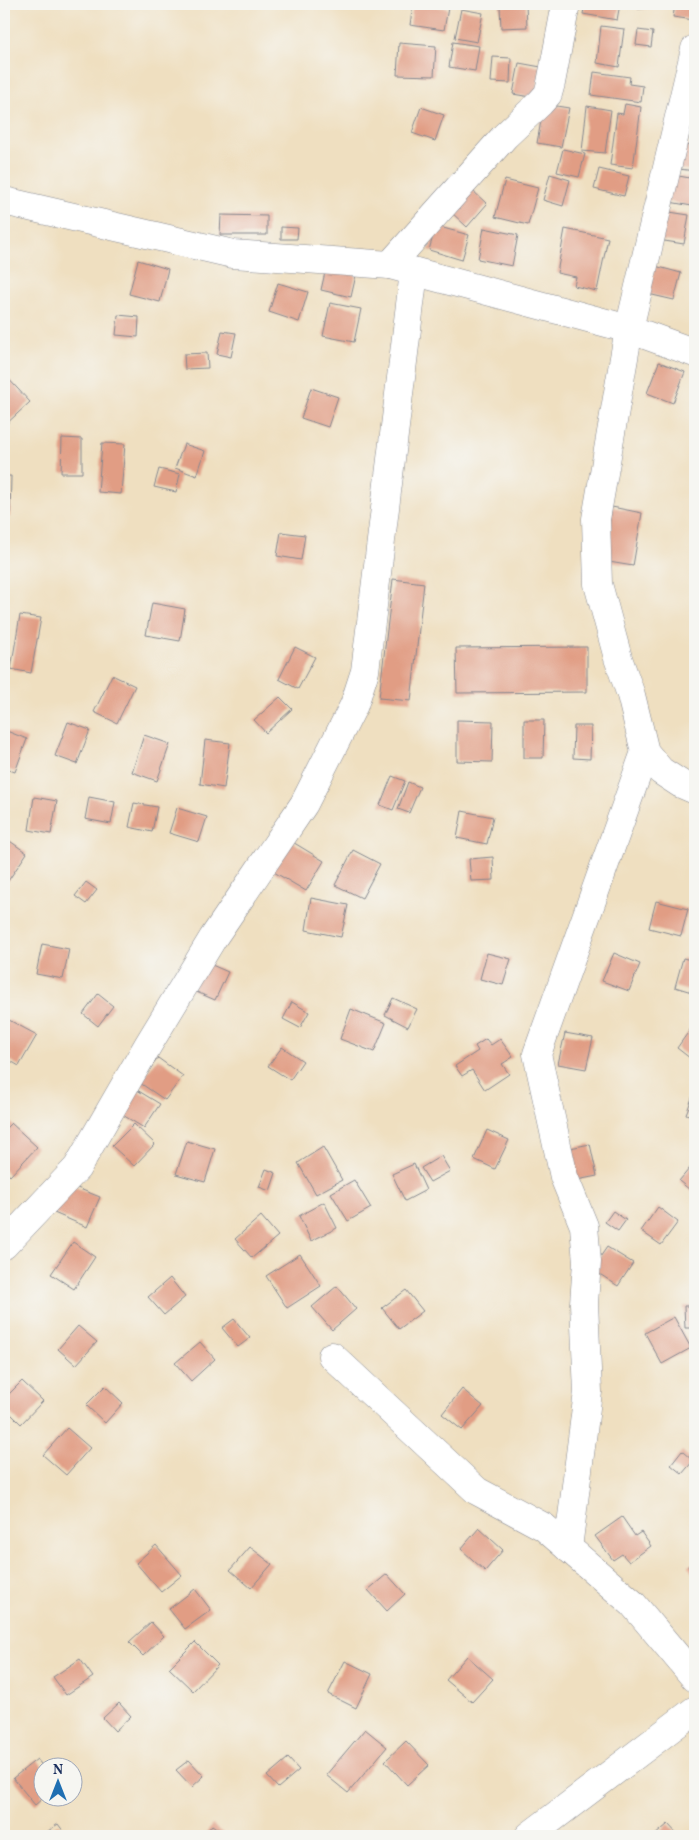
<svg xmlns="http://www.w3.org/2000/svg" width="699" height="1840" viewBox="0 0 699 1840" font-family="Vollkorn,serif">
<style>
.building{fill:#e19d84}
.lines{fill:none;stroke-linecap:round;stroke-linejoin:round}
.minor-casing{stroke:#85878f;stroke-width:29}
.minor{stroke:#fff;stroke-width:28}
</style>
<rect width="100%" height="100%" fill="#f6f6f2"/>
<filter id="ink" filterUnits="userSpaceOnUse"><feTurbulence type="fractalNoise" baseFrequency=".02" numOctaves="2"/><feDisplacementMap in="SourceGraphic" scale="10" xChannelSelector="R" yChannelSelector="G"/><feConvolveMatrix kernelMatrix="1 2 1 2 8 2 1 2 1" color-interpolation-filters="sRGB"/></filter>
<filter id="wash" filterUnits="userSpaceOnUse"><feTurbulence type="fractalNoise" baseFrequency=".0096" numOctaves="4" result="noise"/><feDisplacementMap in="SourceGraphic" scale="20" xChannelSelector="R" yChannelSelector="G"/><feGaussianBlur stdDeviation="1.12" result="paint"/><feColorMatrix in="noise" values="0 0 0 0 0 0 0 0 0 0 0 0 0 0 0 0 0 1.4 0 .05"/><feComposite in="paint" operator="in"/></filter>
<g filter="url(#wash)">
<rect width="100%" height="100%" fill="#efdfc0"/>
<g id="blocks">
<g class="building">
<path d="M4 4H9L4 20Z"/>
<path d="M413 4 448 8 444 30 410 25Z"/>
<path d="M526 4 527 27 501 28 500 6Z"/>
<path d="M585 4H620L617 20 583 14Z"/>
<path d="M638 4H666V7L638 9Z"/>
<path d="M675 4H695L694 20 673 17Z"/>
<path d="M461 9 483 13 477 42 455 38Z"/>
<path d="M601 26 624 29 619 67 597 63Z"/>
<path d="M638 30 653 32 651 47 636 45Z"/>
<path d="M453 42 479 46 475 71 449 67Z"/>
<path d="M399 43 436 46 434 76 397 75Z"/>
<path d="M493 57 511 58 510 83 491 82Z"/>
<path d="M519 63 541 67 536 98 513 94Z"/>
<path d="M594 72 630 77 629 84 643 86 641 102 591 95Z"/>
<path d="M544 104 569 108 561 147 537 143Z"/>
<path d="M625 104 641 107 633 168 610 165 617 113 623 114Z"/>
<path d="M587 106 611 110 605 153 582 151Z"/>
<path d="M421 107 444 115 435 141 412 133Z"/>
<path d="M682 145 695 146V171L679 169Z"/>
<path d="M563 149 585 154 579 177 557 172Z"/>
<path d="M599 169 629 176 624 196 594 189Z"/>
<path d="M550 174 570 180 563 206 543 200Z"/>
<path d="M668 174 695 179 692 206 664 201Z"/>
<path d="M505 180 538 188 528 225 495 217Z"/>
<path d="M470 188 487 204 467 227 450 211Z"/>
<path d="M663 211 689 215 684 244 658 240Z"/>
<path d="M221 215 267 216V235H220Z"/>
<path d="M436 226 469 235 462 260 429 250Z"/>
<path d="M281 227 298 228 297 239H281Z"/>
<path d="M484 228 518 235 512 266 478 259Z"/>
<path d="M565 229 608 238 597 291 574 286 576 277 557 273Z"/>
<path d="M694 230H695V253L690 252Z"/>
<path d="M138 260 168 269 160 302 129 294Z"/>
<path d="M655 266 681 273 674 300 648 294Z"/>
<path d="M326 268 356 275 351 297 321 290Z"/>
<path d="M278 283 308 292 299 322 269 312Z"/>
<path d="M330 303 361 309 354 342 323 336Z"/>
<path d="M118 315 139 317 138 337 116 335Z"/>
<path d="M222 331 236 333 231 357 217 354Z"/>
<path d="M207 353 208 368 185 369 184 354Z"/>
<path d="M659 362 685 372 673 403 647 393Z"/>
<path d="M4 374 30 402 4 426Z"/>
<path d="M311 388 338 397 328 427 301 418Z"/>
<path d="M62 438 82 439V473H61Z"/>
<path d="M102 443 125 444 121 494 98 492Z"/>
<path d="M184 444 205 451 197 476 175 468Z"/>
<path d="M159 469 180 474 176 492 154 487Z"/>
<path d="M4 476H11L10 517H4Z"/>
<path d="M612 507 642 513 633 566 603 561Z"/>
<path d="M281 532 305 535 301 560 277 556Z"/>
<path d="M393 579 424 583 411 701 379 698Z"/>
<path d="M152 603 185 609 180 641 146 635Z"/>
<path d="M20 615 41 618 31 673 11 669Z"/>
<path d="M295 647 315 657 298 689 279 679Z"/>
<path d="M587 647V692L457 693 456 648Z"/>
<path d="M112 675 135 686 117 723 94 712Z"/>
<path d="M280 697 292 709 266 733 254 720Z"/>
<path d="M457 720 493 721 492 762 457 761Z"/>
<path d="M524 720H544L543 758H524Z"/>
<path d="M68 722 90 730 77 764 55 756Z"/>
<path d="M574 726H591L590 759 573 758Z"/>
<path d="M4 730 27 739 15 772 4 768Z"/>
<path d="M144 735 170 744 157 781 132 772Z"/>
<path d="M205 740 230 743 224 788 200 784Z"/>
<path d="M392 776 405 781 393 810 380 805Z"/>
<path d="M408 782 420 787 409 813 398 809Z"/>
<path d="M34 797 57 801 51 834 29 830Z"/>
<path d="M89 797 115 802 111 824 85 819Z"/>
<path d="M134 803 157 807 152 832 129 827Z"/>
<path d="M177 808 207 817 199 842 169 833Z"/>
<path d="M462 811 493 817 487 844 457 838Z"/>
<path d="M4 837 27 853 8 881 4 879Z"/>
<path d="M286 838 324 861 306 891 267 868Z"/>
<path d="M353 850 380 864 362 898 335 885Z"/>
<path d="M493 857 494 880 471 881 469 859Z"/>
<path d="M86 882 97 890 86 904 75 896Z"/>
<path d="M311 898 348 905 341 937 306 930Z"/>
<path d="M656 901 688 909 681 936 649 928Z"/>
<path d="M42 944 69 949 63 979 36 974Z"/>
<path d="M487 953 511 959 503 985 480 979Z"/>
<path d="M614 953 640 964 629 991 602 981Z"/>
<path d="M683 958 695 961V993L675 987Z"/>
<path d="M205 962 228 972 215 1000 192 990Z"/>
<path d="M98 994 113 1006 98 1026 83 1014Z"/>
<path d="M393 998 417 1009 408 1027 385 1015Z"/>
<path d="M292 1002 309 1012 300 1028 283 1019Z"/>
<path d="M351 1009 386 1023 374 1052 340 1039Z"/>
<path d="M9 1020 37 1035 19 1066 4 1057V1028Z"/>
<path d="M692 1027 695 1029V1062L677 1048Z"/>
<path d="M565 1033 593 1038 586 1069 558 1064Z"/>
<path d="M486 1039 491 1045 500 1039 513 1057 502 1064 509 1074 485 1090 472 1070 462 1076 455 1066 478 1051 475 1046Z"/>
<path d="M282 1047 303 1061 290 1080 268 1066Z"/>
<path d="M158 1058 183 1076 165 1100 140 1083Z"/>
<path d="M137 1090 160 1104 144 1128 121 1114Z"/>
<path d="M695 1090V1117L686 1114Z"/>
<path d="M11 1123 37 1147 10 1176 4 1170V1130Z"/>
<path d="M134 1124 155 1144 134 1166 112 1146Z"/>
<path d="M487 1130 509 1140 495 1169 474 1159Z"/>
<path d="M187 1141 215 1149 205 1182 176 1174Z"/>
<path d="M590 1144 597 1176 572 1181 565 1149Z"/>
<path d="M323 1147 342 1180 316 1194 298 1163Z"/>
<path d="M441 1156 450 1171 430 1182 421 1168Z"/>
<path d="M695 1162V1194L679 1181Z"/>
<path d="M414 1164 426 1190 405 1201 392 1174Z"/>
<path d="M266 1169 276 1173 270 1191 259 1187Z"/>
<path d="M354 1180 371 1208 348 1221 331 1193Z"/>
<path d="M67 1184 100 1197 87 1227 54 1213Z"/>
<path d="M324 1202 337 1228 311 1241 299 1216Z"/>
<path d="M658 1207 678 1222 661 1245 641 1231Z"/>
<path d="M613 1211 626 1220 618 1231 605 1222Z"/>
<path d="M261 1216 278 1236 252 1258 235 1239Z"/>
<path d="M73 1242 95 1257 74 1289 51 1274Z"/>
<path d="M607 1247 633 1263 618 1286 592 1269Z"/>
<path d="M300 1254 321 1286 287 1308 266 1276Z"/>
<path d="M170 1278 185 1297 164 1315 148 1297Z"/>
<path d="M337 1286 356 1309 332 1330 312 1307Z"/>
<path d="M406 1290 423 1311 399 1329 382 1308Z"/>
<path d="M684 1306H695V1328H685Z"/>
<path d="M674 1317 691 1348 662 1364 645 1333Z"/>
<path d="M234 1319 250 1338 238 1347 222 1328Z"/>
<path d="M78 1326 97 1342 76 1365 58 1349Z"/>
<path d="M200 1342 215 1359 191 1381 175 1363Z"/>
<path d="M22 1381 43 1401 21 1424 4 1407V1399Z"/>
<path d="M105 1386 123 1403 105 1423 86 1405Z"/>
<path d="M462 1389 483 1406 462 1430 442 1414Z"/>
<path d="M67 1428 90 1448 66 1475 43 1455Z"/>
<path d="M682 1451 693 1461 682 1474 671 1465Z"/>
<path d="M622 1517 635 1536 641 1532 651 1546 629 1562 622 1554 613 1560 595 1536Z"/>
<path d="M479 1528 503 1550 485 1571 461 1549Z"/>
<path d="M156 1545 182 1575 161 1592 136 1563Z"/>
<path d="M250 1547 272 1564 251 1588 230 1570Z"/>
<path d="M695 1562V1577L688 1566Z"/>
<path d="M387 1574 405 1594 387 1611 368 1590Z"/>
<path d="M195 1589 211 1610 185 1629 169 1609Z"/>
<path d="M151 1622 164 1636 143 1656 129 1642Z"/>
<path d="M195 1642 218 1665 193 1691 169 1668Z"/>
<path d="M467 1656 493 1679 472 1702 446 1680Z"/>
<path d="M80 1659 93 1677 66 1695 53 1677Z"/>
<path d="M345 1661 372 1674 356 1708 328 1694Z"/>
<path d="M119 1703 131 1716 115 1731 103 1718Z"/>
<path d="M365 1729 387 1747 348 1793 326 1775Z"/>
<path d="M406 1741 429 1765 407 1785 385 1761Z"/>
<path d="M288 1758 299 1770 278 1788 267 1776Z"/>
<path d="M37 1759 44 1768 42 1799 35 1805 13 1778Z"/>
<path d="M189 1760 204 1776 192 1787 176 1770Z"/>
<path d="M58 1824 67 1836H41Z"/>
<path d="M668 1824 679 1836H654Z"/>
<path d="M212 1825 228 1836H203Z"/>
</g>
</g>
</g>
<g filter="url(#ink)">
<use href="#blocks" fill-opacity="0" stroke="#85878f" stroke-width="1"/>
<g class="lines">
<g class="minor-casing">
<g id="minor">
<path d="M695 49 629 329 596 519 598 584 618 658 631 695 645 752 661 771 681 784 695 790"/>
<path d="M4 201 233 254 390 265 629 329 695 353"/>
<path d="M390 265 505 136 540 103 548 94 551 83 566 4"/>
<path d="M4 1245 77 1168 148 1045 213 938 304 804 354 705 365 671 414 272"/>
<path d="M332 1356 477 1491 544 1527 633 1604 695 1678"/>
<path d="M568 1548 588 1392 584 1303 587 1262 584 1226 564 1177 537 1054 645 752"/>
<path d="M529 1836 695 1710"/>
</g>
</g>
<use href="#minor" class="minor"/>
</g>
</g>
<rect width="699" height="1840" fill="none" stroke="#f6f6f2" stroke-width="20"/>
<g transform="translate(58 1782)"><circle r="24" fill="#f6f6f2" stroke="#9ea6b7"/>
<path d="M0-4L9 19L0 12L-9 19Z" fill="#1f6fb2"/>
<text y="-8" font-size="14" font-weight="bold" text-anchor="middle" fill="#1b2f5e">N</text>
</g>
</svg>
